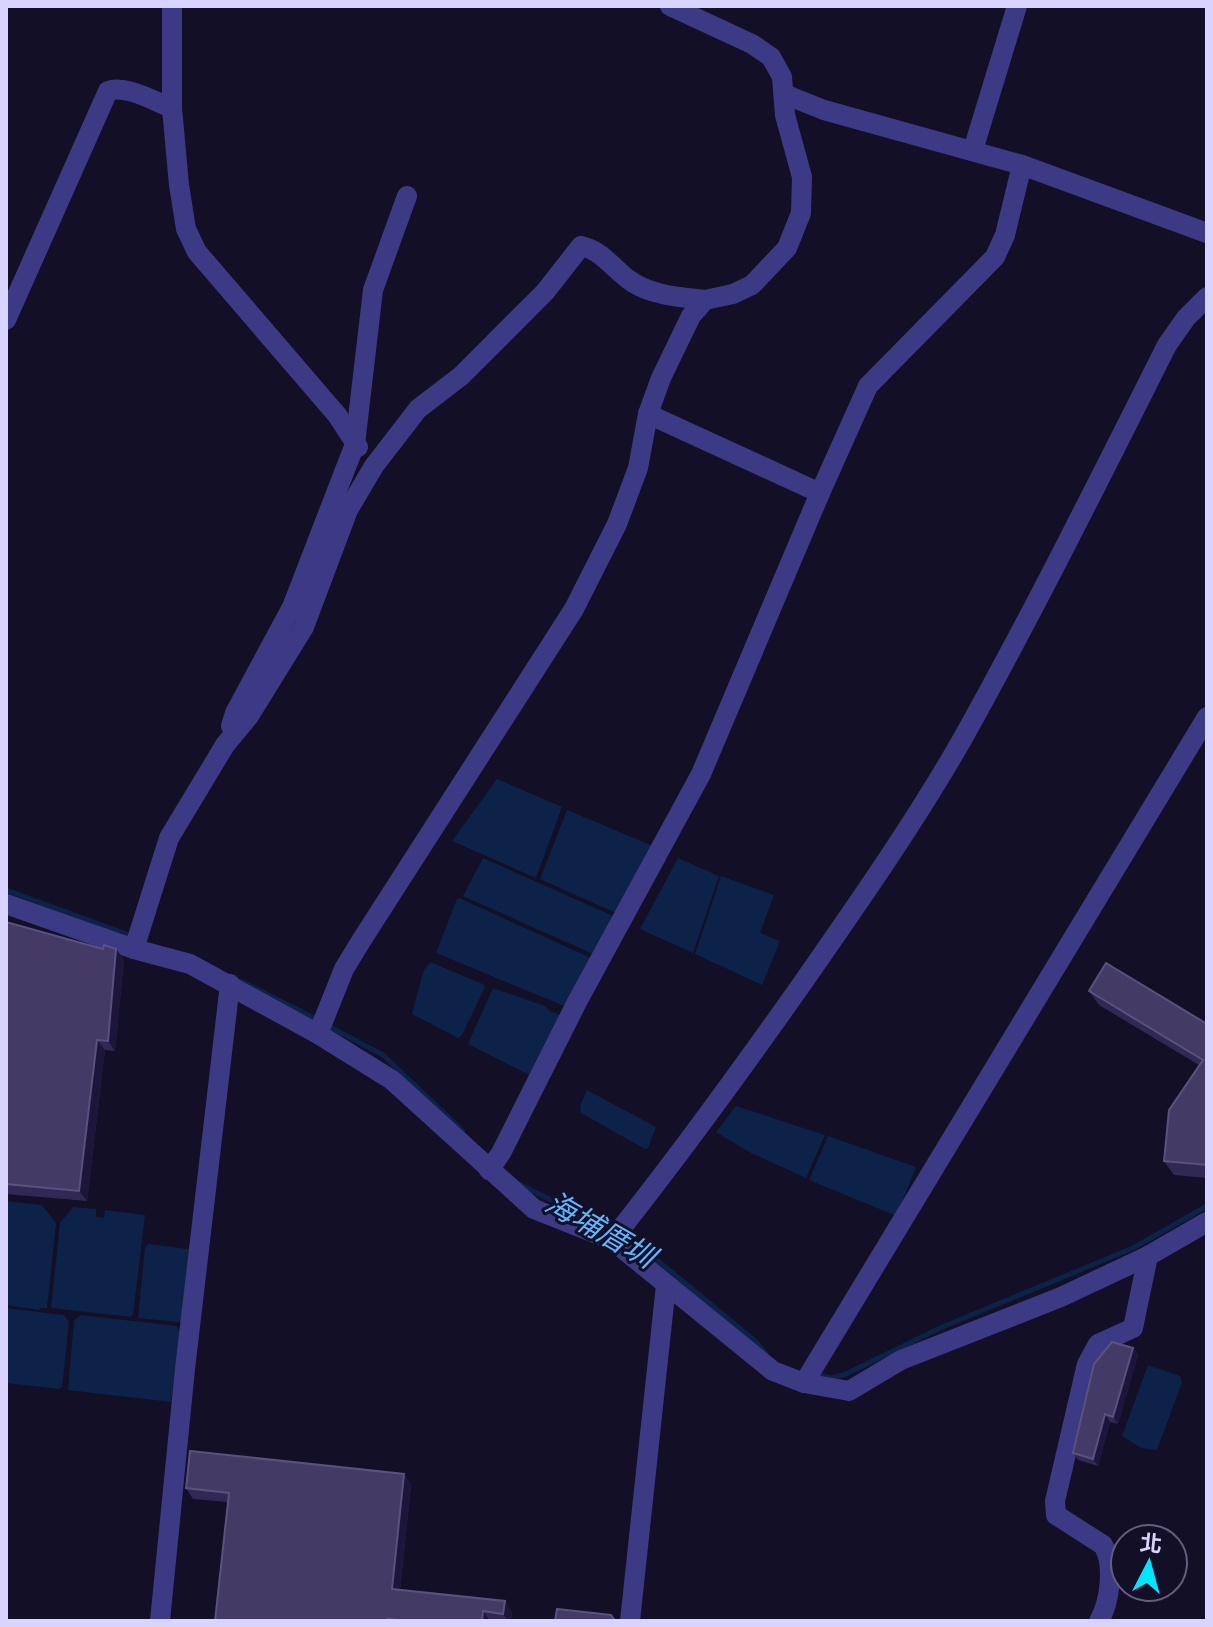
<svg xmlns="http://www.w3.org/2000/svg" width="1213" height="1627" viewBox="0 0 1213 1627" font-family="'Open Sans','Noto Sans TC',sans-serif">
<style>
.water{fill:#0c2248}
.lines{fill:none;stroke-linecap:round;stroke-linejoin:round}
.stream{stroke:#0c2248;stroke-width:5}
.minor{stroke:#3d3a85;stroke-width:20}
.wall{fill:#312854}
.shaded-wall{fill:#1d163a}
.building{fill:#433a66;stroke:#5a527e;stroke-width:2}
.labels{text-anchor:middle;stroke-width:6;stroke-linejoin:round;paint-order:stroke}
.water-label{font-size:30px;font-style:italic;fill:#62b6ff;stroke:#130f26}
</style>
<rect width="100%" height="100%" fill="#130f26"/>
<g class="water">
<path d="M497 779 562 807 536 878 452 841Z"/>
<path d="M567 810 660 849 625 917 540 879Z"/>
<path d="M483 858 620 919 604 959 463 896Z"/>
<path d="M678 858 719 876 693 953 640 929Z"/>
<path d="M721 876 774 895 760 933 780 941 762 985 695 954Z"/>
<path d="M459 898 602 963 564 1006 436 953 457 899Z"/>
<path d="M430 962 483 984 485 987 462 1035 458 1038 412 1014 423 972Z"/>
<path d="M493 988 545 1006 551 1012 572 1017 539 1080 468 1044Z"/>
<path d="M587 1090 656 1127 648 1148 645 1149 581 1113 580 1106Z"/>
<path d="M736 1106 825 1135 806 1178 749 1152 716 1132Z"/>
<path d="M828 1136 916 1167 897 1214 894 1215 809 1180Z"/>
<path d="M6 1201 42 1205 56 1223 47 1308H40L39 1310 6 1305Z"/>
<path d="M73 1207 96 1209V1217L104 1218 105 1210 145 1215 133 1315 130 1317 51 1308 60 1223Z"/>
<path d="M148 1244 195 1250 187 1323 138 1318 145 1248Z"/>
<path d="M6 1308 64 1315 69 1322 62 1387 59 1389 6 1383Z"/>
<path d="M81 1315 177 1326 180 1333 171 1402 68 1390 74 1320Z"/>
<path d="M1148 1365 1180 1376 1182 1382 1157 1450 1141 1448 1122 1436Z"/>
</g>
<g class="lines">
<g class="stream">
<path d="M6 890 132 936"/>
<path d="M241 981 318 1020"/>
<path d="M326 1025 383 1055 463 1131"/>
<path d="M519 1184 611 1230"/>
<path d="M623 1236 640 1246 754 1340 766 1354"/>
<path d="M815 1374 831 1378 846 1374 940 1328 1133 1248 1207 1206"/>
</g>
<g class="minor">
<path d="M172 6V108L179 185 186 229 197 252 337 415 358 447"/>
<path d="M784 94 824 110 1022 165 1207 233"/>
<path d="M973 150 1017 6"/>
<path d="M6 320 108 91C126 84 155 102 172 108"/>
<path d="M648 414 820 493"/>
<path d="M231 726 235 713 292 607 355 444 373 290 407 196"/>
<path d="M6 904 134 949 190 964 318 1034 392 1080 534 1209 612 1240 773 1371 804 1383 849 1391 901 1360 1061 1297 1148 1256 1207 1222"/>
<path d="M134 949 169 838 225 745 249 716 304 627 348 510 374 466 418 409 461 376 545 292 581 246C602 250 615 271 632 282 654 296 681 297 705 300"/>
<path d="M318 1034 344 969 361 941 574 609 617 524 638 468 648 414 661 378 691 316 705 300 733 294 752 285 787 248 801 213 802 177 785 115 782 77 771 57 752 44 670 6"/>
<path d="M489 1170 501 1153 577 1002 701 774 820 493 868 386 995 257 1005 235 1022 165"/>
<path d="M612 1240C679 1156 742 1069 804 981 859 902 915 822 963 738 1035 609 1101 476 1167 345L1186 318 1207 297"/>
<path d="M804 1383 1207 717"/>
<path d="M160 1621 185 1369 230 984"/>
<path d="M630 1621 666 1285"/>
<path d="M1099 1621C1110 1602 1115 1564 1103 1545L1056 1515 1055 1501 1087 1364 1098 1344 1133 1328 1148 1256"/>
</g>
</g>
<g class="wall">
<path d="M6 922 103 949 124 959 115 1051 105 1050 87 1201 6 1194Z"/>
<path d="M1089 991 1207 1024V1178L1174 1175 1164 1161 1199 1065 1099 1005Z"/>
<path d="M1133 1348 1138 1355 1118 1424 1110 1422 1098 1466 1078 1460 1073 1453Z"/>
<path d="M404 1474 411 1485 400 1590 505 1601 512 1612 511 1621H215L228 1502 193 1499 186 1488Z"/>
</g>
<g class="shaded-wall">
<path d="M116 949 124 959 115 1051 108 1041Z"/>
<path d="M97 1040 105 1050 87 1201 79 1191Z"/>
<path d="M1133 1348 1138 1355 1118 1424 1113 1417Z"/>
<path d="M1105 1414 1110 1422 1098 1466 1093 1459Z"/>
<path d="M404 1474 411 1485 399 1600 392 1589Z"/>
<path d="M505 1601 512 1612 511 1621H508L503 1614Z"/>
<path d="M483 1611 490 1621H482Z"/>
</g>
<g class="building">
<path d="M6 922 103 949 104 945 116 949 108 1041 97 1040 79 1191 6 1184Z"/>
<path d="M1106 963 1207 1024V1165L1164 1161 1169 1110 1203 1060 1089 991Z"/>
<path d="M1112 1342 1133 1348 1113 1417 1105 1414 1093 1459 1073 1453 1094 1364Z"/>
<path d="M190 1451 404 1474 392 1589 505 1601 503 1614 483 1611 482 1621H404L388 1619V1621H215L229 1493 186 1488Z"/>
<path d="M557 1609 611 1615 615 1621H555Z"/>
</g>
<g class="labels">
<g class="water-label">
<text transform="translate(600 1230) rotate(30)" y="10">海埔厝圳</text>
</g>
</g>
<rect width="1213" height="1627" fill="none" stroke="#d9d4ff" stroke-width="16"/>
<g transform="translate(1149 1563) rotate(6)"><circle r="38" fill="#130f26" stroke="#625e7d" stroke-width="2"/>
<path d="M0-6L14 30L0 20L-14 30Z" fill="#00e5ff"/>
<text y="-12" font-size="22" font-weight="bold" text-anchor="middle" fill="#d9d4ff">北</text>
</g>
</svg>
